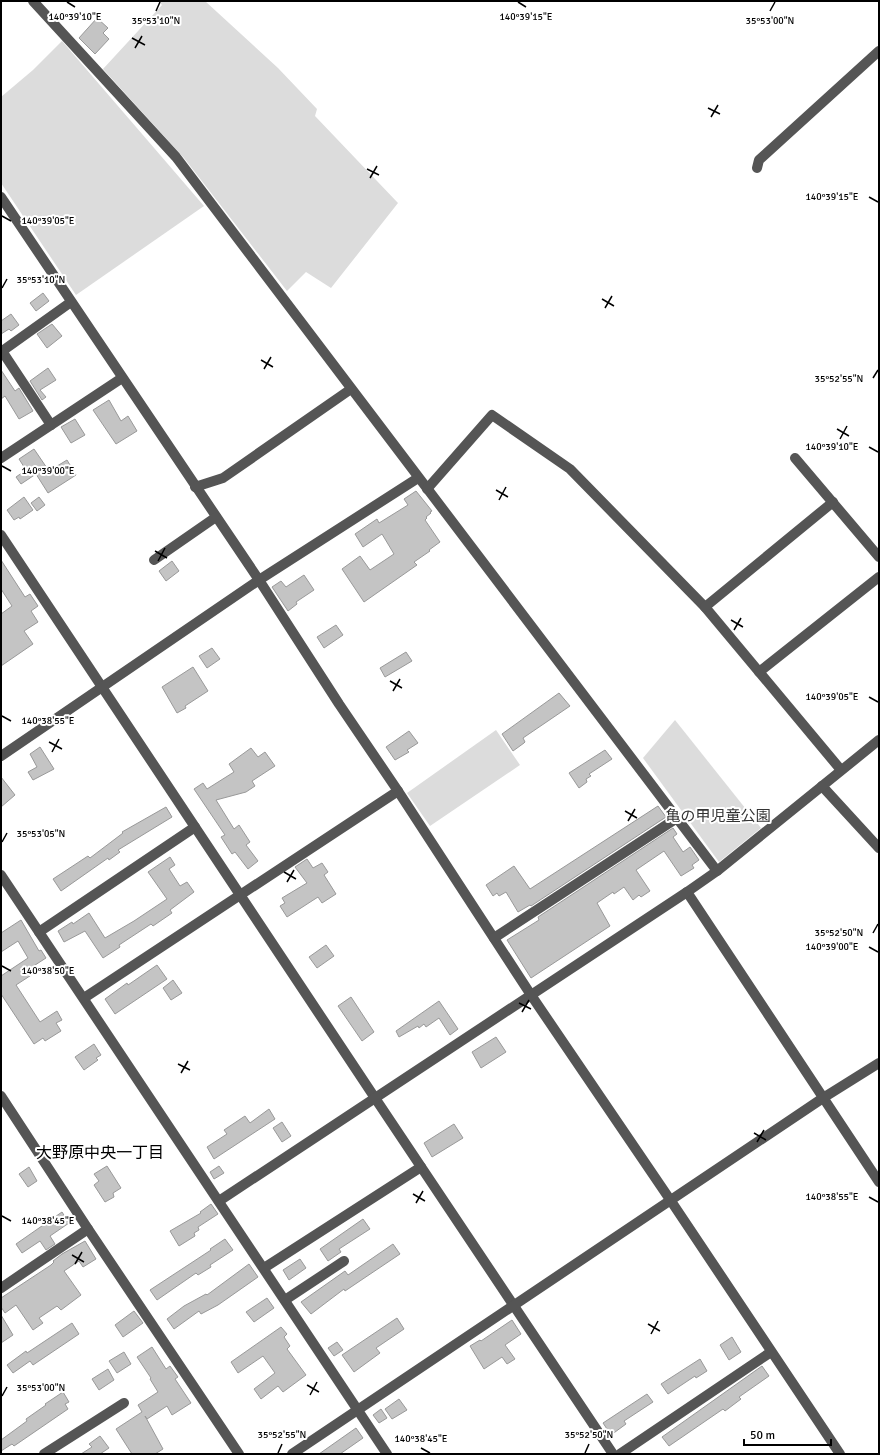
<svg xmlns="http://www.w3.org/2000/svg" width="880" height="1455" viewBox="0 0 880 1455" font-family="Signika,'Noto Sans JP',sans-serif">
<style>
.green{fill:#dcdcdc}
.building{fill:#c4c4c4;stroke:#999}
.lines{fill:none;stroke-linecap:round;stroke-linejoin:round}
.minor{stroke:#555;stroke-width:10}
.ticks{fill:none;stroke:#000;stroke-width:1.5}
.labels{text-anchor:middle;stroke-width:4;stroke-linejoin:round;paint-order:stroke}
.park-label{font-size:15px;fill:#333;stroke:#fff}
.neighbourhood-label{font-size:16px;fill:#000;stroke:#fff}
.ticks-label{font-size:10px;text-anchor:middle;fill:#000;stroke:#fff;stroke-width:4;stroke-linejoin:round;paint-order:stroke}
</style>
<rect width="100%" height="100%" fill="#fff"/>
<g class="green">
<path d="M158 1H205L278 68 317 109 315 116 398 203 331 288 306 272 287 291 184 158 103 69 162 5Z"/>
<path d="M62 41 204 206 76 295 1 183V97L33 70Z"/>
<path d="M675 720 761 828 719 862 643 758Z"/>
<path d="M496 730 520 765 430 826 407 793Z"/>
</g>
<g class="building">
<path d="M97 18 108 28 103 33 109 39 95 54 79 38Z"/>
<path d="M43 293 49 301 36 311 30 303Z"/>
<path d="M11 314 19 325 11 331 9 329 1 334V321Z"/>
<path d="M52 324 62 336 47 348 37 334Z"/>
<path d="M48 368 56 380 40 390 46 397 42 400 30 381Z"/>
<path d="M1 370 15 391 19 388 33 411 19 419 5 396 1 399Z"/>
<path d="M109 400 121 421 128 416 137 431 116 444 93 410Z"/>
<path d="M75 419 85 435 71 443 61 427Z"/>
<path d="M34 449 49 471 67 460 76 475 48 493 36 474 21 484 16 477 26 470 19 459Z"/>
<path d="M416 491 432 511 430 512 431 513 426 517 427 518 425 520 440 542 429 550 430 551 414 562 417 565 364 602 342 569 360 556 370 570 394 554 382 534 363 547 355 534 377 519 379 523 408 505 404 499Z"/>
<path d="M24 497 33 510 20 519 19 517 14 520 7 510Z"/>
<path d="M39 497 45 505 37 511 31 503Z"/>
<path d="M1 560 25 597 30 594 38 606 31 611 38 622 24 631 33 644 1 666V614L12 606 1 589Z"/>
<path d="M172 561 179 571 166 581 159 571Z"/>
<path d="M304 575 314 590 296 602 297 604 288 611 272 587 281 581 286 587Z"/>
<path d="M336 625 343 635 324 648 317 637Z"/>
<path d="M212 648 220 659 207 668 199 656Z"/>
<path d="M406 652 412 661 385 677 380 668Z"/>
<path d="M193 667 208 691 185 706 186 708 177 713 162 687Z"/>
<path d="M559 693 570 706 523 738 525 742 524 743 513 751 502 734Z"/>
<path d="M409 731 418 743 407 750 409 752 395 760 386 747Z"/>
<path d="M40 747 54 769 33 780 28 772 37 767 30 754Z"/>
<path d="M251 748 258 757 265 752 275 766 252 781 255 786 246 792 216 800 234 829 239 825 250 842 246 845 258 861 248 869 235 852 232 854 221 837 225 835 194 789 203 783 207 789 234 772 229 764Z"/>
<path d="M605 750 612 759 589 774 591 776 586 779 587 782 579 788 569 773Z"/>
<path d="M1 777 15 795 1 807Z"/>
<path d="M658 806 666 817 531 906 530 905 518 912 506 892 499 896 497 893 493 896 486 885 514 866 530 889Z"/>
<path d="M166 807 172 817 118 850 120 852 109 860 108 858 61 891 53 879 88 856 90 858 123 833 122 832Z"/>
<path d="M673 828 677 834 673 837 683 852 690 847 699 860 692 865 694 868 681 876 664 851 636 870 650 891 641 897 639 895 633 900 624 887 614 894 613 892 597 903 610 926 531 978 507 940 539 920 538 917Z"/>
<path d="M170 857 175 865 169 869 180 886 187 882 194 892 170 910 172 913 153 926 151 924 119 945 120 947 103 958 85 931 64 942 58 931 72 922 73 924 89 913 105 938 134 921 167 899 148 872Z"/>
<path d="M307 859 313 868 322 863 328 872 324 875 336 894 322 903 318 897 287 917 280 906 285 903 282 898 307 883 295 867Z"/>
<path d="M21 920 39 951 41 950 46 958 32 967 36 972 16 985 40 1022 57 1011 62 1020 56 1023 61 1031 45 1041 43 1038 34 1044 1 994V976L28 958 18 941 1 952V933Z"/>
<path d="M326 945 334 956 317 968 309 957Z"/>
<path d="M157 965 167 979 115 1014 105 999 127 983 128 985Z"/>
<path d="M173 980 182 993 171 1000 163 988Z"/>
<path d="M351 997 374 1032 362 1041 338 1006Z"/>
<path d="M439 1001 458 1029 450 1035 439 1018 426 1027 424 1024 419 1028 418 1026 399 1037 396 1031Z"/>
<path d="M496 1037 506 1052 481 1068 472 1052Z"/>
<path d="M94 1044 101 1055 96 1058 98 1060 84 1070 75 1057Z"/>
<path d="M269 1109 275 1119 214 1159 207 1147 227 1134 224 1130 245 1116 250 1123Z"/>
<path d="M282 1122 291 1136 282 1142 273 1128Z"/>
<path d="M454 1124 463 1138 432 1157 424 1143Z"/>
<path d="M107 1166 121 1188 113 1193 114 1197 105 1202 94 1185 99 1181 94 1174Z"/>
<path d="M219 1166 224 1173 214 1179 210 1172Z"/>
<path d="M29 1167 37 1181 28 1187 19 1174Z"/>
<path d="M211 1204 218 1214 198 1227 199 1230 194 1233 195 1236 179 1246 170 1231 201 1213 200 1212Z"/>
<path d="M62 1212 69 1223 50 1236 55 1244 46 1250 40 1241 22 1253 16 1244Z"/>
<path d="M363 1219 370 1229 339 1249 341 1252 328 1261 320 1249Z"/>
<path d="M225 1239 233 1250 210 1265 211 1267 198 1275 196 1273 157 1300 150 1290 211 1250 210 1249Z"/>
<path d="M85 1241 96 1259 83 1267 79 1261 64 1271 81 1295 61 1310 57 1306 39 1318 43 1323 33 1330 16 1305 5 1313 1 1307V1298L51 1265 54 1262 53 1261 62 1254Z"/>
<path d="M393 1244 400 1254 345 1291 344 1289 311 1314 301 1302 345 1271 348 1275Z"/>
<path d="M300 1259 306 1268 289 1280 283 1270Z"/>
<path d="M249 1264 258 1277 218 1305 201 1314 199 1311 174 1329 167 1319 184 1306 206 1294 207 1295Z"/>
<path d="M267 1298 274 1308 254 1322 246 1312Z"/>
<path d="M134 1311 143 1323 123 1337 115 1325Z"/>
<path d="M1 1315 13 1335 1 1343Z"/>
<path d="M397 1318 404 1329 376 1348 380 1353 354 1372 342 1355Z"/>
<path d="M512 1320 521 1334 505 1345 515 1359 507 1364 502 1357 484 1369 470 1346 480 1340 481 1341Z"/>
<path d="M72 1323 79 1334 33 1365 30 1361 13 1373 7 1365 26 1351 27 1353Z"/>
<path d="M281 1327 287 1334 284 1337 290 1346 287 1349 306 1375 283 1392 278 1386 261 1399 254 1389 275 1373 263 1356 238 1373 231 1362Z"/>
<path d="M732 1337 741 1352 729 1360 720 1345Z"/>
<path d="M337 1342 343 1350 334 1356 328 1348Z"/>
<path d="M152 1347 166 1369 170 1366 178 1377 175 1379 191 1403 172 1415 167 1406 147 1419 145 1416 163 1449 155 1454H132L116 1429 142 1412 138 1405 158 1392 150 1379 151 1378 137 1357Z"/>
<path d="M124 1352 131 1364 117 1373 109 1361Z"/>
<path d="M700 1359 707 1371 696 1378 695 1376 668 1394 661 1384Z"/>
<path d="M762 1366 769 1376 739 1397 741 1399 725 1411 723 1409 669 1446 662 1437Z"/>
<path d="M108 1369 114 1380 99 1390 92 1379Z"/>
<path d="M63 1392 69 1402 65 1404 68 1409 14 1446 12 1444 1 1451V1440L27 1421 26 1419 46 1405 45 1404Z"/>
<path d="M647 1394 653 1402 624 1421 626 1424 611 1435 603 1423Z"/>
<path d="M399 1399 407 1410 392 1419 385 1409Z"/>
<path d="M381 1409 387 1418 379 1423 373 1415Z"/>
<path d="M356 1428 363 1438 340 1454H319Z"/>
<path d="M100 1436 109 1448 100 1454H81L92 1447 89 1444Z"/>
</g>
<g class="lines">
<g class="minor">
<path d="M33 1 176 157 717 871"/>
<path d="M757 168 759 160 879 51"/>
<path d="M1 197 259 580 339 704 398 791 531 995 671 1201 840 1454"/>
<path d="M2 351 51 425"/>
<path d="M1 352 71 302"/>
<path d="M1 458 122 378"/>
<path d="M795 458 879 557"/>
<path d="M195 487 223 478 351 389"/>
<path d="M427 489 492 415 570 469 705 607 841 770"/>
<path d="M1 535 375 1098 613 1454"/>
<path d="M154 560 216 517"/>
<path d="M705 607 833 502"/>
<path d="M759 672 879 577"/>
<path d="M1 756 259 580 418 478"/>
<path d="M822 786 879 848"/>
<path d="M1 875 387 1454"/>
<path d="M687 892 879 1182"/>
<path d="M39 932 195 827"/>
<path d="M494 938 677 818"/>
<path d="M84 998 398 791"/>
<path d="M1 1096 88 1229 239 1454"/>
<path d="M219 1201 687 892 717 871 879 740"/>
<path d="M264 1268 421 1167"/>
<path d="M1 1288 88 1229"/>
<path d="M285 1300 344 1261"/>
<path d="M44 1454 124 1403"/>
<path d="M292 1454 823 1098 879 1063"/>
<path d="M620 1454 771 1352"/>
</g>
</g>
<path class="ticks" d="M67 2 75 7M518 2 526 7M156 11 160 2M770 11 775 2M132 38 145 45M135 48 142 36M708 108 720 114M711 117 718 105M367 169 379 175M370 178 377 166M869 197 878 202M2 216 11 221M2 288 7 279M602 299 614 306M605 308 612 296M261 360 273 367M264 369 271 357M873 378 878 370M837 429 849 436M840 439 847 426M869 447 878 452M2 466 11 471M496 490 508 497M499 500 506 487M155 551 167 558M158 561 165 548M731 620 743 627M734 630 741 618M390 681 402 688M393 691 400 679M869 697 878 702M2 716 11 721M49 742 62 749M52 752 59 739M625 811 637 818M628 821 635 809M2 842 7 833M284 872 296 879M287 882 294 870M873 933 878 924M869 947 878 952M2 966 11 971M519 1003 531 1009M522 1012 529 1000M178 1064 190 1070M181 1073 188 1061M754 1133 766 1140M757 1142 764 1130M413 1194 425 1201M869 1197 878 1202M416 1203 423 1191M2 1216 11 1221M72 1255 84 1262M75 1264 82 1252M648 1324 660 1331M651 1334 658 1321M307 1385 319 1392M310 1395 317 1382M2 1396 7 1387M421 1448 430 1453M278 1453 282 1444M585 1453 589 1444"/>
<g class="labels">
<g class="park-label">
<text x="718" y="821">亀の甲児童公園</text>
</g>
<g class="neighbourhood-label">
<text x="100" y="1158">大野原中央一丁目</text>
</g>
</g>
<g class="ticks-label">
<text x="75" y="20">140°39'10"E</text>
<text x="526" y="20">140°39'15"E</text>
<text x="156" y="24">35°53'10"N</text>
<text x="770" y="24">35°53'00"N</text>
<text x="832" y="200">140°39'15"E</text>
<text x="48" y="224">140°39'05"E</text>
<text x="41" y="283">35°53'10"N</text>
<text x="839" y="382">35°52'55"N</text>
<text x="832" y="450">140°39'10"E</text>
<text x="48" y="474">140°39'00"E</text>
<text x="832" y="700">140°39'05"E</text>
<text x="48" y="724">140°38'55"E</text>
<text x="41" y="837">35°53'05"N</text>
<text x="839" y="936">35°52'50"N</text>
<text x="832" y="950">140°39'00"E</text>
<text x="48" y="974">140°38'50"E</text>
<text x="832" y="1200">140°38'55"E</text>
<text x="48" y="1224">140°38'45"E</text>
<text x="41" y="1391">35°53'00"N</text>
<text x="282" y="1438">35°52'55"N</text>
<text x="589" y="1438">35°52'50"N</text>
<text x="421" y="1442">140°38'45"E</text>
</g>
<rect width="880" height="1455" fill="none" stroke="#000000" stroke-width="4"/>
<path d="M744 1439v6h87v-6" fill="none" stroke="#000000" stroke-width="2"/>
<text x="750" y="1439" font-size="12" fill="#000000" stroke="#ffffff" stroke-width="3" paint-order="stroke">50 m</text>
</svg>
